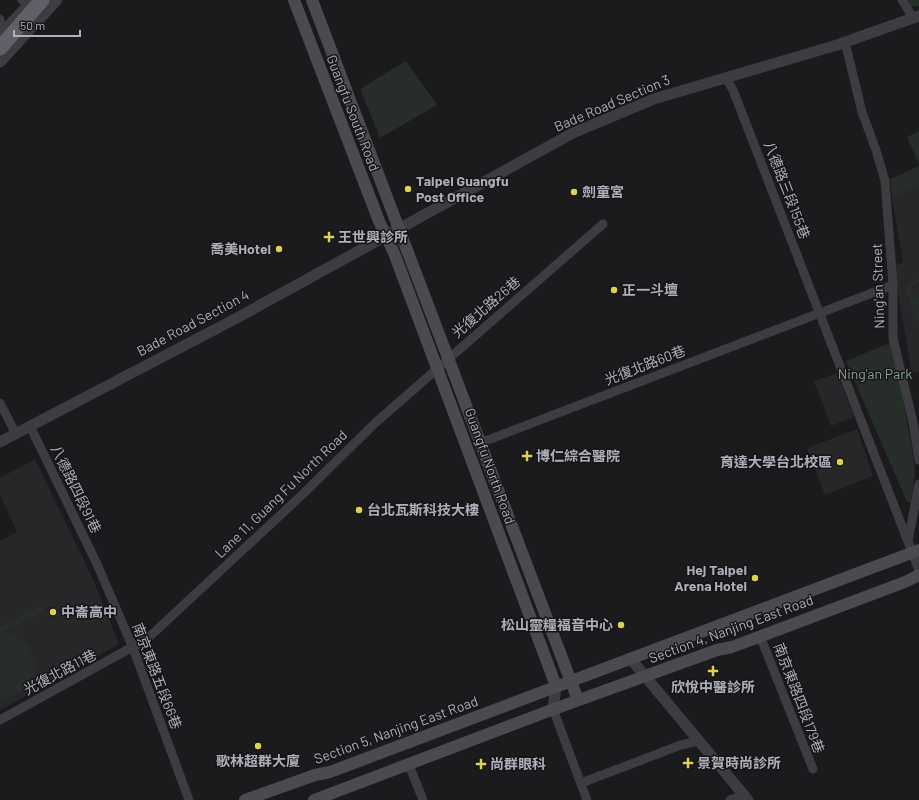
<svg xmlns="http://www.w3.org/2000/svg" width="919" height="800" viewBox="0 0 919 800" font-family="Barlow,'Noto Sans TC',sans-serif">
<style>
.built{fill:#272629}
.green{fill:#272e2a}
.lines{fill:none;stroke-linecap:round;stroke-linejoin:round}
.minor{stroke:#3c3c41;stroke-width:9}
.tertiary{stroke:#3c3c41;stroke-width:11}
.secondary{stroke:#4a4a51;stroke-width:12}
.trunk{stroke:#606068;stroke-width:15}
.poi-dot{fill:#ded151;stroke:#161517;stroke-width:1.5}
.labels{text-anchor:middle;stroke-width:3;stroke-linejoin:round;paint-order:stroke}
.street-label{font-size:14px;fill:#aeafba;stroke:#161517}
.poi-label{font-size:14px;font-weight:bold;fill:#aeafba;stroke:#161517;text-anchor:start}
.park-label{font-size:14px;fill:#88a390;stroke:#161517}
</style>
<rect width="100%" height="100%" fill="#1b1a1c"/>
<g class="built">
<path d="M919 187V371L912 374 893 266 903 262 892 198Z"/>
<path d="M837 373 854 417 831 426 814 381Z"/>
<path d="M857 429 873 476 825 495 807 448Z"/>
<path d="M35 459 93 579 119 644 0 710V541L17 532 0 495V478Z"/>
</g>
<g class="green">
<path d="M907 0H919V6L911 7Z"/>
<path d="M406 61 437 105 380 138 360 89Z"/>
<path d="M919 131V164L907 137Z"/>
<path d="M919 166V187L892 198 890 179Z"/>
<path d="M919 278V282L913 285 911 288 915 298 919 297V325L906 291 907 284Z"/>
<path d="M890 343 902 393 913 455 915 474 911 503 907 502 846 361Z"/>
<path d="M41 604 44 611 3 632C27 639 31 646 36 671L27 688 0 702V627Z"/>
</g>
<g class="lines">
<g class="minor">
<path d="M22 0 29 4"/>
<path d="M902 0 913 18"/>
<path d="M0 19 3 31"/>
<path d="M845 42 862 112 876 150 885 181 893 285V338L913 422 919 460"/>
<path d="M726 78 733 90 919 570"/>
<path d="M0 403 16 434"/>
<path d="M30 426 97 564 133 648 189 800"/>
<path d="M480 443 893 285"/>
<path d="M908 541 919 484"/>
<path d="M760 636 813 769"/>
<path d="M553 709 587 800"/>
<path d="M0 720 147 639 303 494 374 424 603 224"/>
<path d="M409 765 423 800"/>
<path d="M581 783 681 745 698 741"/>
<path d="M730 800 744 795"/>
</g>
<g class="tertiary">
<path d="M0 35 31 2"/>
<path d="M0 62 57 0"/>
<path d="M0 442 235 319 573 133 654 99 837 45 919 16"/>
<path d="M630 658 748 800"/>
<path d="M553 709 556 686"/>
</g>
<g class="secondary">
<path d="M294 0 379 221 394 253 556 686"/>
<path d="M312 0 578 700"/>
<path d="M245 800 315 775 330 772 919 550"/>
<path d="M314 800 546 712 717 650 732 647 905 582 919 575"/>
</g>
<path class="trunk" d="M0 48 42 0"/>
</g>
<g class="poi-dot">
<circle cx="408" cy="189" r="4"/>
<circle cx="574" cy="192" r="4"/>
<path d="M327 231h4v4h4v4h-4v4h-4v-4h-4v-4h4z"/>
<circle cx="279" cy="249" r="4"/>
<circle cx="614" cy="290" r="4"/>
<path d="M525 450h4v4h4v4h-4v4h-4v-4h-4v-4h4z"/>
<circle cx="840" cy="462" r="4"/>
<circle cx="359" cy="510" r="4"/>
<circle cx="755" cy="578" r="4"/>
<circle cx="53" cy="612" r="4"/>
<circle cx="621" cy="625" r="4"/>
<path d="M711 665h4v4h4v4h-4v4h-4v-4h-4v-4h4z"/>
<circle cx="258" cy="746" r="4"/>
<path d="M686 757h4v4h4v4h-4v4h-4v-4h-4v-4h4z"/>
<path d="M479 758h4v4h4v4h-4v4h-4v-4h-4v-4h4z"/>
</g>
<g class="labels">
<g class="street-label">
<text transform="translate(612 103) rotate(-23)" y="5">Bade Road Section 3</text>
<text transform="translate(353 113) rotate(69)" y="5">Guangfu South Road</text>
<text transform="translate(787 190) rotate(69)" y="5">八德路三段155巷</text>
<text transform="translate(878 286) rotate(-92)" y="5">Ning'an Street</text>
<text transform="translate(486 307) rotate(-41)" y="5">光復北路26巷</text>
<text transform="translate(193 323) rotate(-28)" y="5">Bade Road Section 4</text>
<text transform="translate(645 365) rotate(-21)" y="5">光復北路60巷</text>
<text transform="translate(490 466) rotate(70)" y="5">Guangfu North Road</text>
<text transform="translate(76 489) rotate(64)" y="5">八德路四段91巷</text>
<text transform="translate(281 494) rotate(-44)" y="5">Lane 11, Guang Fu North Road</text>
<text transform="translate(731 629) rotate(-20)" y="5">Section 4, Nanjing East Road</text>
<text transform="translate(60 672) rotate(-28)" y="5">光復北路11巷</text>
<text transform="translate(157 676) rotate(69)" y="5">南京東路五段66巷</text>
<text transform="translate(799 698) rotate(69)" y="5">南京東路四段179巷</text>
<text transform="translate(396 730) rotate(-20)" y="5">Section 5, Nanjing East Road</text>
</g>
<g class="poi-label">
<text x="416" y="186">Taipei Guangfu<tspan x="416" dy="16">Post Office</tspan></text>
<text x="582" y="197">劍童宮</text>
<text x="338" y="242">王世興診所</text>
<text x="271" y="254" text-anchor="end">喬美Hotel</text>
<text x="622" y="295">正一斗壇</text>
<text x="536" y="461">博仁綜合醫院</text>
<text x="832" y="467" text-anchor="end">育達大學台北校區</text>
<text x="367" y="515">台北瓦斯科技大樓</text>
<text x="747" y="575" text-anchor="end">Hej Taipei<tspan x="747" dy="16">Arena Hotel</tspan></text>
<text x="61" y="617">中崙高中</text>
<text x="613" y="630" text-anchor="end">松山靈糧福音中心</text>
<text x="713" y="692" text-anchor="middle">欣悅中醫診所</text>
<text x="258" y="766" text-anchor="middle">歌林超群大廈</text>
<text x="697" y="768">景賀時尚診所</text>
<text x="490" y="769">尚群眼科</text>
</g>
<g class="park-label">
<text x="875" y="379">Ning'an Park</text>
</g>
</g>
<path d="M14 30v6h66v-6" fill="none" stroke="#aeafba" stroke-width="2"/>
<text x="20" y="30" font-size="12" fill="#aeafba" stroke="#161517" stroke-width="3" paint-order="stroke">50 m</text>
</svg>
